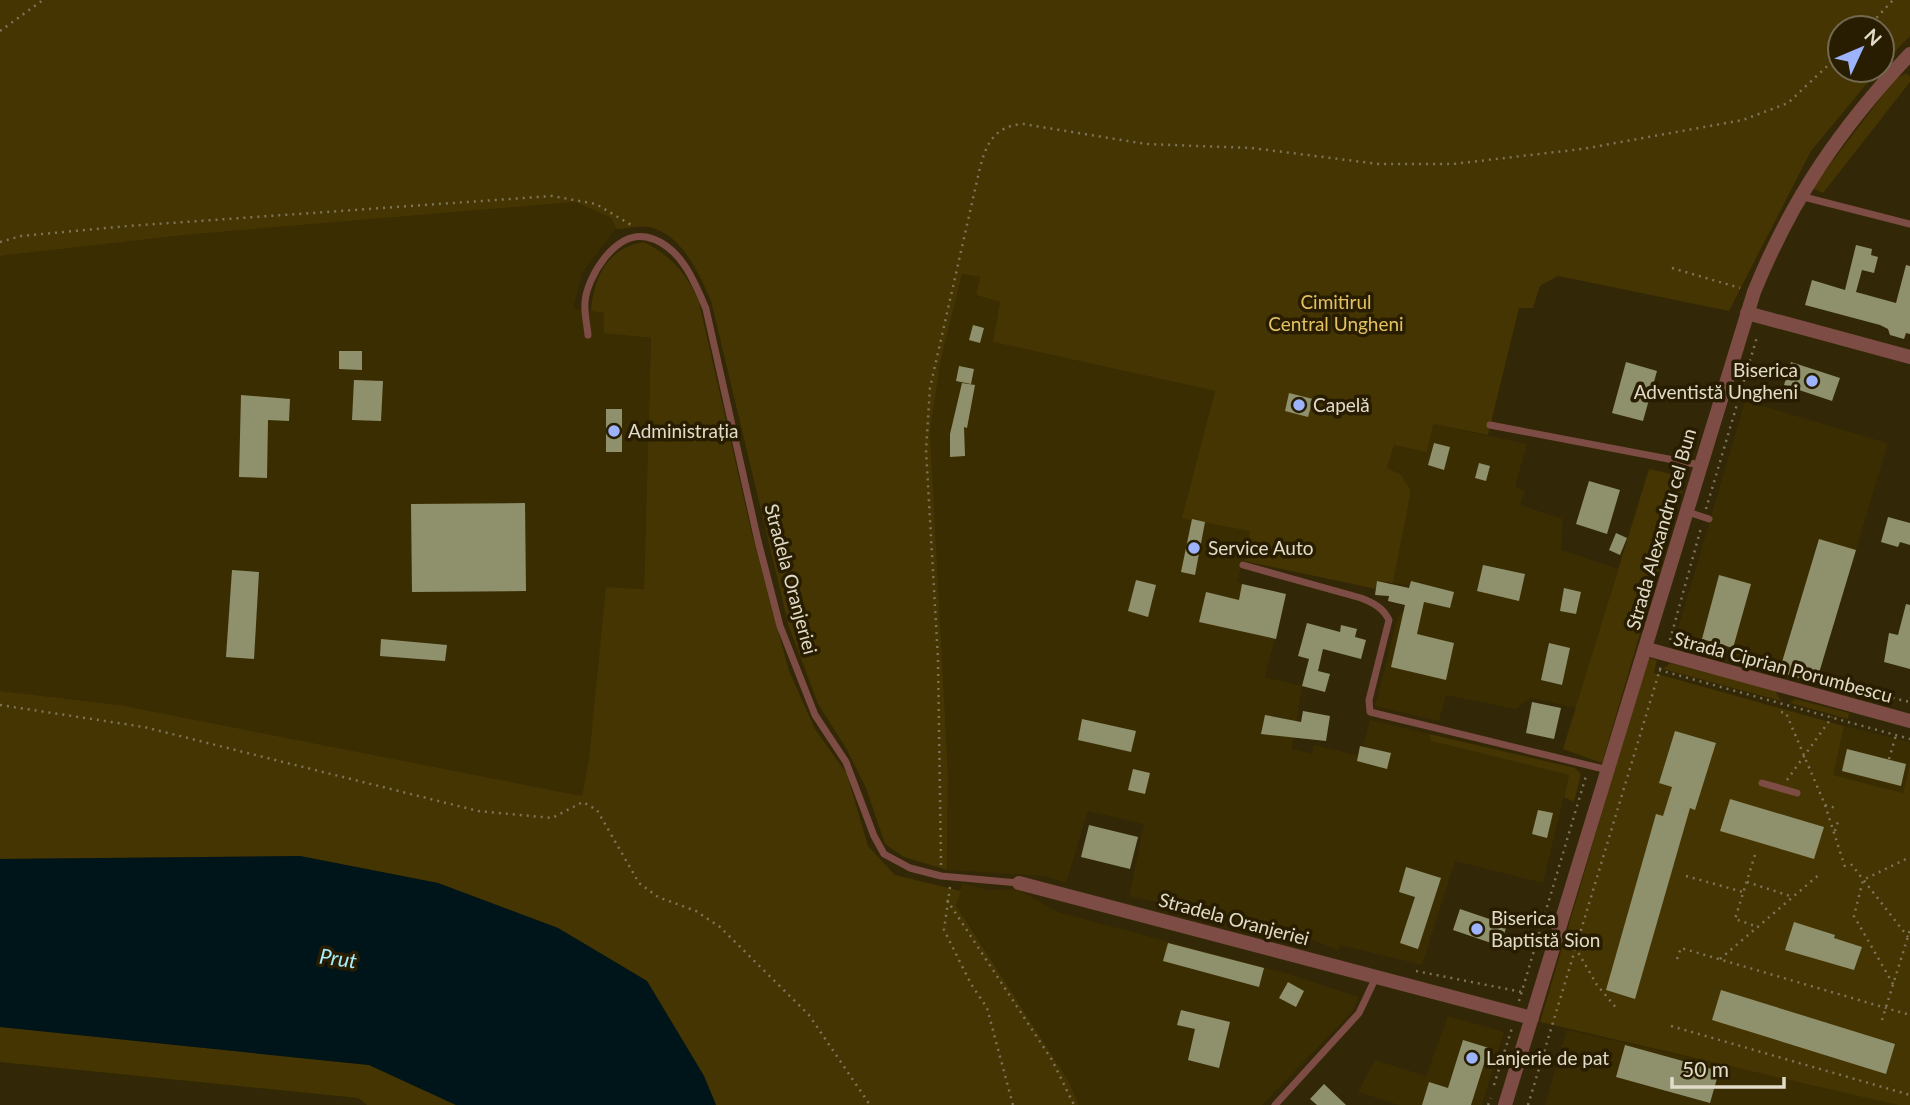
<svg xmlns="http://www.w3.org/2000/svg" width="1910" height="1105" viewBox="0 0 1910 1105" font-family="Lato,sans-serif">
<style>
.built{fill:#3b2d02}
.green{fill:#453502}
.water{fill:#00151a}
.building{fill:#8f916d}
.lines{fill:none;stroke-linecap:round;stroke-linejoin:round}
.path{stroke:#7d745a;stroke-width:2.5;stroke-dasharray:2 5;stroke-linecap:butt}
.lane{stroke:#7d4d45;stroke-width:7}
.street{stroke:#7d4d45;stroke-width:14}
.poi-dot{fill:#9db4fd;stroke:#281d00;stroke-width:2.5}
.labels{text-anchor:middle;stroke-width:7;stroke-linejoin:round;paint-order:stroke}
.park-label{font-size:19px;fill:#e3c163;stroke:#281d00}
.poi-label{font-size:19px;fill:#e1dbc9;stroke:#281d00;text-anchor:start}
.street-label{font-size:19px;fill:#e1dbc9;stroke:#281d00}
.water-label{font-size:21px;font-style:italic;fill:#a7edfa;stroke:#281d00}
</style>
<rect width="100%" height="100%" fill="#322706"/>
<g class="built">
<path d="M575 202 611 218 616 229 583 271 573 308 604 313 622 335 651 338 644 589 607 587 589 758 582 796 120 705 0 691V256L184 235Z"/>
<path d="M962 274 980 277 976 295 1001 302 993 342 1215 391 1183 517 1251 531 1237 582 1286 594 1265 677 1302 686 1292 749 1312 754 1314 745 1360 756 1370 720 1429 734 1431 741 1569 775 1543 883 1455 861 1422 965 1340 945 1338 950 1287 930 1129 896 1144 824 1088 811 1066 883 1045 876 947 870 948 773 930 432 940 364Z"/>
<path d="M1745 401 1888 443 1816 683 1675 639Z"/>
<path d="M1433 424 1527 444 1515 487 1525 491 1520 505 1563 519 1561 550 1618 569 1576 708 1530 698 1516 709 1446 695 1439 721 1375 706 1398 616 1403 612 1410 586 1393 583 1411 491 1387 468 1394 445Z"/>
<path d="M1844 726 1910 742V764L1903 793 1832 775Z"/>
<path d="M962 883 989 890 1017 889 1058 912 1285 973 1359 997 1352 1012 1262 1105H1079L1068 1080 956 904Z"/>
<path d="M1448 1016 1504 1032 1482 1105H1399L1358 1092 1375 1060 1426 1076Z"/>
<path d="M1567 1030 1847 1092 1898 1105H1545Z"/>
</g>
<g class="green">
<path d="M0 0H1910V36L1882 65V28H1840V70H1878L1811 151 1729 311 1558 276 1540 286 1533 308H1519L1488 435 1433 424 1427 452 1394 445 1387 468 1401 475 1411 491 1393 583 1377 581 1376 589 1244 561 1250 531 1182 518 1215 391 993 342 1000 302 976 295 980 277 962 274 940 364 930 432 948 773 947 870 904 857 885 844 866 788 846 748 818 704 789 627 711 301C699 274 682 234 649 227 640 225 626 229 616 229L611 218 575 202 184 235 0 256Z"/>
<path d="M1906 73 1910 76V82L1823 193 1812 188 1895 79Z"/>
<path d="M644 242C673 257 686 273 699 302L751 530 789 671 815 729 847 774 868 846 895 875 961 891 956 905 1068 1080 1079 1105H716L704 1076 647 981 558 928 438 883 300 856 0 859V691L120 705 582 796 589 758 606 587 644 589 651 338 604 333V313L591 311C594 277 607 248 644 242Z"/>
<path d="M1649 469 1686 477 1602 763 1563 749Z"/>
<path d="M1648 658 1657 660 1654 673 1844 726 1833 775 1903 793 1910 764V1105H1898L1540 1022Z"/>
<path d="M1670 663 1775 691 1781 701 1663 669Z"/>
<path d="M1795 699 1849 713 1848 719 1790 703Z"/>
<path d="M1429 734 1575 768 1581 774 1574 802 1564 797 1569 775 1431 741Z"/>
<path d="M0 1027 369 1065 456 1105H367L358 1098 0 1062Z"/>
</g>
<path class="water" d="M300 856 438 883 558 928 647 981 704 1076 716 1105H456L369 1065 0 1027V859Z"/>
<g class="building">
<path d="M1856 245 1872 249 1871 255 1878 257 1874 273 1862 270 1856 292 1896 303 1906 265 1910 266V334L1906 333 1904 339 1890 335 1888 329 1880 325 1805 305 1812 280 1845 290Z"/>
<path d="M973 325 984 328 980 343 969 340Z"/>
<path d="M339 351H362V370L339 369Z"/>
<path d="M1626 362 1657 371 1643 421 1612 413Z"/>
<path d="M1791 362 1840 378 1832 401 1784 385Z"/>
<path d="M959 366 974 369 971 384 956 381Z"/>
<path d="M354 380 383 381 381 421 352 420Z"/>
<path d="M962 383 975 385 967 428 964 427 965 456 950 457V434Z"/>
<path d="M1289 393 1313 399 1308 417 1285 411Z"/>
<path d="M241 395 290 399 289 421 268 420 267 478 239 477Z"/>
<rect x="606" y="409" width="16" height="43"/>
<path d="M1434 443 1450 447 1444 470 1428 465Z"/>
<path d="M1479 463 1490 466 1486 481 1475 478Z"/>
<path d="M1589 481 1620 490 1607 534 1576 524Z"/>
<path d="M525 503 526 591 412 592 411 504Z"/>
<path d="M1888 517 1910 523V545L1900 542 1898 547 1881 542Z"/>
<path d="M1192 519 1205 522 1195 575 1181 572Z"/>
<path d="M1616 533 1627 538 1620 555 1609 550Z"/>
<path d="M1819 539 1856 550 1816 683 1779 672Z"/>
<path d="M1483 565 1525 574 1519 601 1477 591Z"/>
<path d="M232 570 259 572 254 659 226 657Z"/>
<path d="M1719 575 1751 584 1733 648 1702 639Z"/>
<path d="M1136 580 1156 585 1148 617 1128 611Z"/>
<path d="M1377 581 1409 588 1411 581 1454 592 1450 608 1424 602 1417 634 1454 643 1446 680 1391 667 1405 605 1388 601 1389 596 1375 595Z"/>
<path d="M1242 584 1286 594 1276 639 1199 622 1206 592 1239 600Z"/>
<path d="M1564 588 1581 592 1576 614 1560 611Z"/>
<path d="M1906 604 1910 605V669L1884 662 1889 633 1898 635Z"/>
<path d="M1307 623 1340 632 1341 625 1357 629 1355 637 1366 640 1361 659 1323 649 1318 671 1330 674 1325 692 1302 686 1309 659 1298 656Z"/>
<path d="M381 639 447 645 445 661 380 656Z"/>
<path d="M1549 643 1570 648 1562 685 1541 680Z"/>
<path d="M1532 702 1561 708 1554 739 1526 733Z"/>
<path d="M1303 711 1330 716 1326 741 1261 734 1265 715 1301 722Z"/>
<path d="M1082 719 1136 731 1131 752 1078 740Z"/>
<path d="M1675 731 1716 743 1695 810 1690 808 1635 999 1606 990 1656 814 1663 816 1672 787 1659 783Z"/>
<path d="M1360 746 1391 753 1387 769 1357 761Z"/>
<path d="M1847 749 1906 764 1901 786 1842 771Z"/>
<path d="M1133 769 1150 773 1145 794 1128 790Z"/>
<path d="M1730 799 1824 827 1814 859 1720 831Z"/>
<path d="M1538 810 1553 813 1547 838 1532 834Z"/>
<path d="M1089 825 1138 837 1130 869 1081 857Z"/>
<path d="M1406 867 1441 878 1418 949 1400 943 1415 897 1399 892Z"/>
<path d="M1460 909 1507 925 1500 946 1453 930Z"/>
<path d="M1794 922 1835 935 1834 938 1862 947 1854 970 1785 950Z"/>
<path d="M1168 943 1264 968 1259 987 1163 961Z"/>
<path d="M1288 982 1304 991 1296 1007 1279 998Z"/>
<path d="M1721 990 1895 1044 1886 1074 1712 1020Z"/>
<path d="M1181 1010 1230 1022 1219 1068 1188 1060 1195 1029 1177 1025Z"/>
<path d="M1463 1040 1489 1048 1471 1105H1422L1429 1082 1448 1088Z"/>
<path d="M1625 1045 1719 1071 1710 1103 1616 1077Z"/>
<path d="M1324 1084 1346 1105H1317L1310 1099Z"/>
</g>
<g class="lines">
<g class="path">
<path d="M1867 28 1893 0"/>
<path d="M0 31 43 0"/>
<path d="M0 242 21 236 128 226 552 196 596 204 633 226"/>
<path d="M1672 268 1740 288"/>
<path d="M1706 509 1757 337"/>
<path d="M1670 640 1701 528"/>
<path d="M1659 670 1910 739"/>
<path d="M1838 685 1910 702"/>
<path d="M0 705 144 727 478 811 552 818 583 802 597 810 639 883 658 897 696 911 720 927 809 1015 870 1105"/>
<path d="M1781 712 1786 713 1825 805 1845 867"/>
<path d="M1889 759 1896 735"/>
<path d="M1787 780 1832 717"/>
<path d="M1825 805 1836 808"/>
<path d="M1835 831 1839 818"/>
<path d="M1755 855 1735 919 1758 927"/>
<path d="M1851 864 1908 937"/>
<path d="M941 865 938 659 926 450 930 388 979 172C985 146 993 126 1023 124L1146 144 1252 148 1379 164H1453L1582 149 1743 120 1788 103 1840 54"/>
<path d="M1686 876 1743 892"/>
<path d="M1747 882 1793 897"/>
<path d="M950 887 944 930 971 984 987 1008 1013 1105"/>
<path d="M947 900 1052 1060 1074 1105"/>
<path d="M1575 947 1597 985 1618 1010"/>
<path d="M1677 959 1681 948 1910 1015"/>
<path d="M1720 959 1821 873"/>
<path d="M1416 971 1522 992"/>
<path d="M1893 984 1854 916 1863 880 1910 857"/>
<path d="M1519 1001 1586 776"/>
<path d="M1882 1020 1910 930"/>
<path d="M1671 1026 1910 1095"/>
<path d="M1494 1085 1512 1028"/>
<path d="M1488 1105 1491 1098"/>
<path d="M1528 1105 1661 666"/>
</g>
<g class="lane">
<path d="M1800 196 1910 224"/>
<path d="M588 335C587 324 584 313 585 302 587 277 615 231 646 237 680 244 695 282 706 309L758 541 780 626 815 715 846 762 874 836 884 854 910 868 941 876 1019 883"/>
<path d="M1490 425 1700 465"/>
<path d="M1688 512 1709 519"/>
<path d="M1243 565 1361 598C1374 603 1383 608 1389 620L1369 700 1370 712 1608 770"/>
<path d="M1762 783 1797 793"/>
<path d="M1275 1105 1359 1013 1376 977"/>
</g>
<g class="street">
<path d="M1747 313 1910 357"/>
<path d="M1647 649 1910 721"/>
<path d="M1019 883 1532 1018"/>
<path d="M1505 1105 1754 292C1792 198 1841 127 1910 54"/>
</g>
</g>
<g class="poi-dot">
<circle cx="1812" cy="381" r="7"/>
<circle cx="1299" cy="405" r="7"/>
<circle cx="614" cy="431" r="7"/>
<circle cx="1194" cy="548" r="7"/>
<circle cx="1477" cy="929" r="7"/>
<circle cx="1472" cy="1058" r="7"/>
</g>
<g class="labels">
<g class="park-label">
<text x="1336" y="309">Cimitirul<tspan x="1336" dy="22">Central Ungheni</tspan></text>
</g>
<g class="poi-label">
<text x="1798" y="377" text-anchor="end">Biserica<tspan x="1798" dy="22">Adventistă Ungheni</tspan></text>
<text x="1313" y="412">Capelă</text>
<text x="628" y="438">Administrația</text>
<text x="1208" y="555">Service Auto</text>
<text x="1491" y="925">Biserica<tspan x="1491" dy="22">Baptistă Sion</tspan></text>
<text x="1486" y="1065">Lanjerie de pat</text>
</g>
<g class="street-label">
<text transform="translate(1661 529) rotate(-74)" y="7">Strada Alexandru cel Bun</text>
<text transform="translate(791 579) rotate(75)" y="7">Stradela Oranjeriei</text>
<text transform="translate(1783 667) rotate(15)" y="7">Strada Ciprian Porumbescu</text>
<text transform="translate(1234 919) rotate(15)" y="7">Stradela Oranjeriei</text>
</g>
<g class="water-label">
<text transform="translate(338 959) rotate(8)" y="7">Prut</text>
</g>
</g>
<g transform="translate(1861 49) rotate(46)"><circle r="33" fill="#281d00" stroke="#726950" stroke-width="2"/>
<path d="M0-5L12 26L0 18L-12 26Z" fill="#9db4fd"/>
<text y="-10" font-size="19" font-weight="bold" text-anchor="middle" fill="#e1dbc9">N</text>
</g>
<path d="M1672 1077v10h112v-10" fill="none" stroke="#e1dbc9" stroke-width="3.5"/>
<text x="1682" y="1077" font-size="21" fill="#e1dbc9" stroke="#281d00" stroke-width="5" paint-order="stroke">50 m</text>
</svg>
